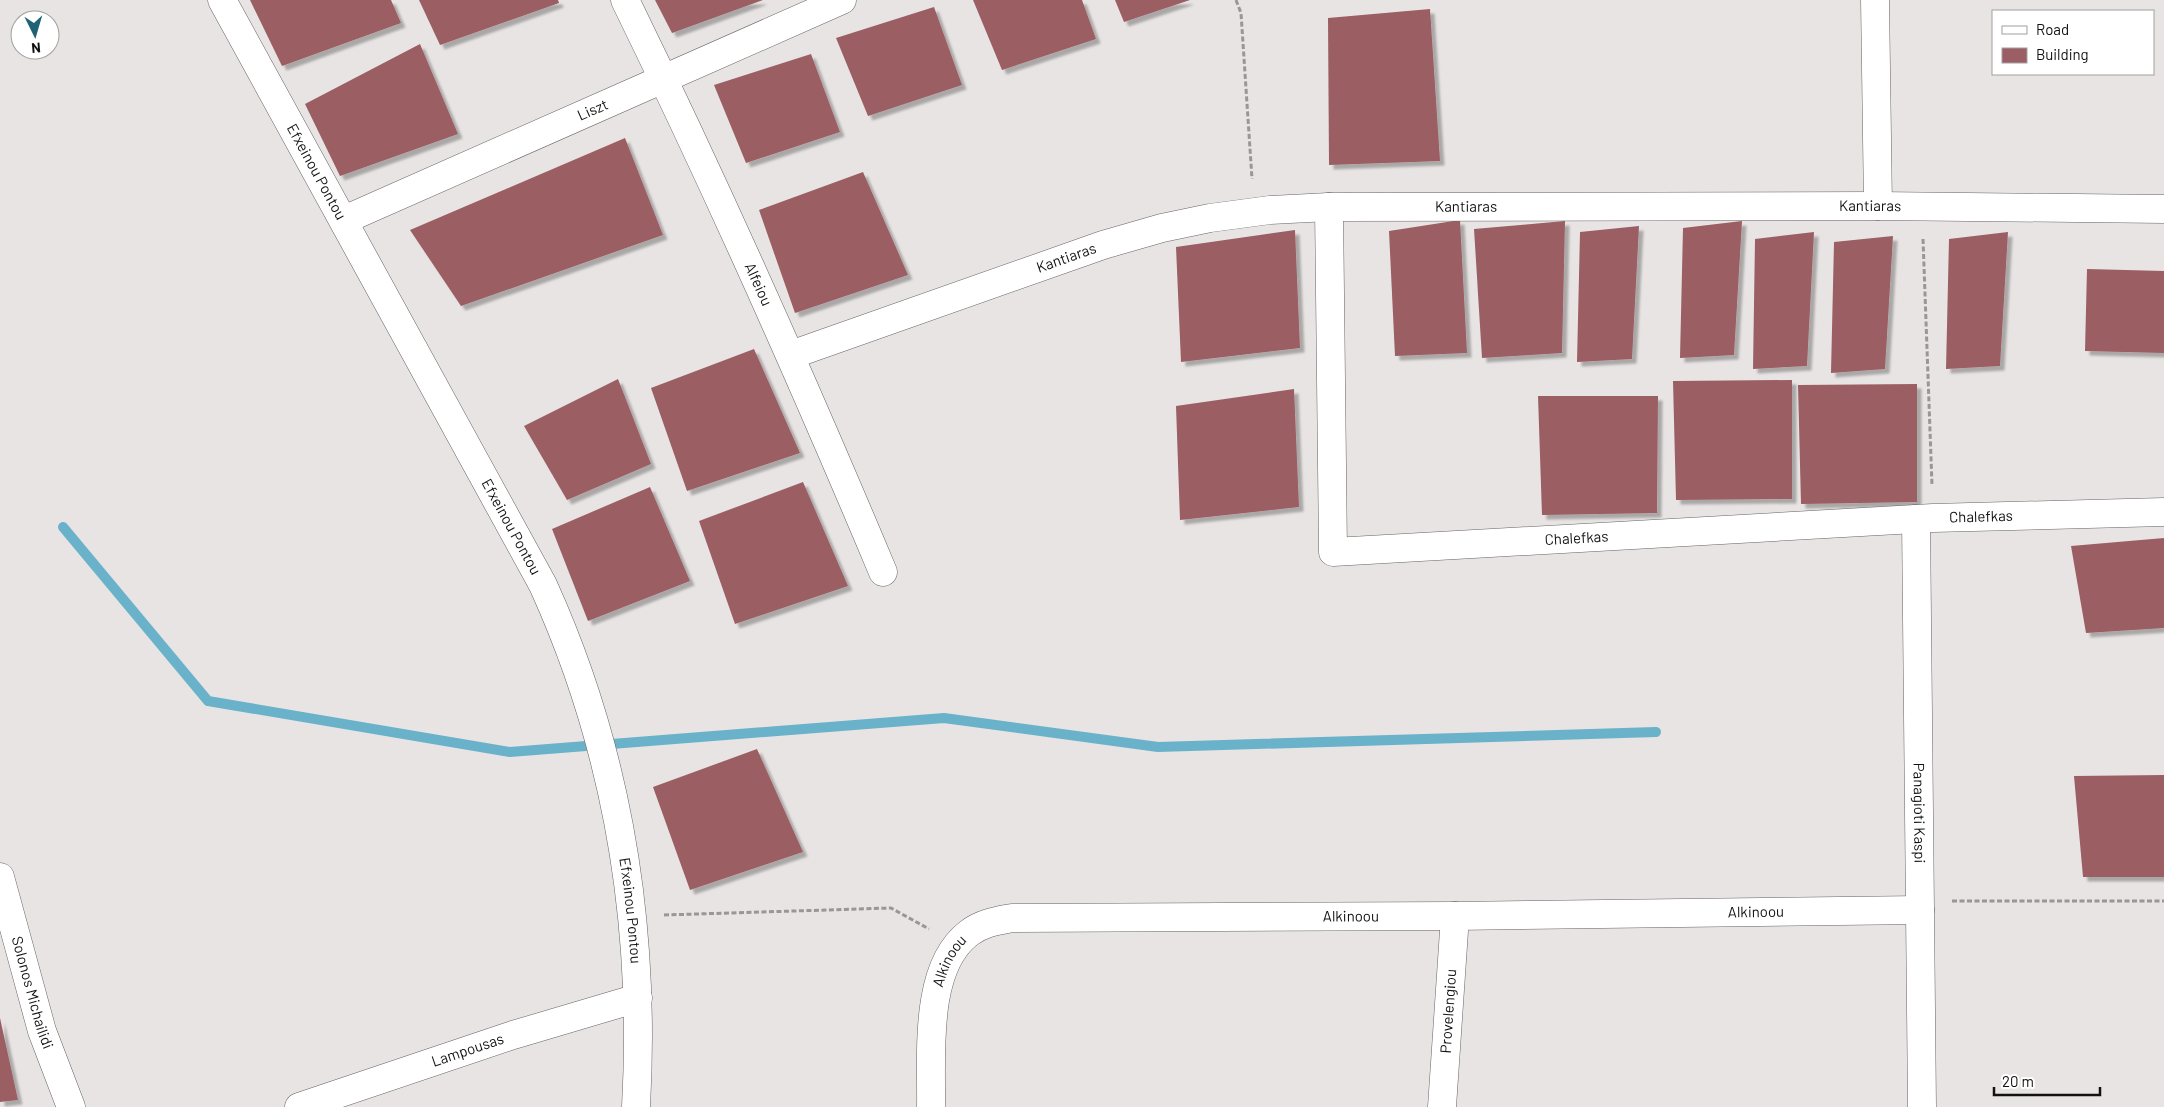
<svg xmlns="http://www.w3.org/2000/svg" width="2164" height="1107" viewBox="0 0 2164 1107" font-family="Barlow,sans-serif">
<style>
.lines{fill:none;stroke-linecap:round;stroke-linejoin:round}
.stream{stroke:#6ab2ca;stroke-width:10}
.building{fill:#9b5e64;filter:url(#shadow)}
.minor-casing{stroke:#666363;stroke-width:29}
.path{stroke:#999696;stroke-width:3;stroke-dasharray:5 2.5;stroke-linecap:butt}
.minor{stroke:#fff;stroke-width:28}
.labels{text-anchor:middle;stroke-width:4.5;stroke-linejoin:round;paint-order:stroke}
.street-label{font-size:15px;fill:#131212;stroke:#fff}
</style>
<defs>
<filter id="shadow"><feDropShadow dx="4.5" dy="4.5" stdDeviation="1" flood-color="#0004"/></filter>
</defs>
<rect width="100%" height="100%" fill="#e8e4e4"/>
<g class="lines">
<path class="stream" d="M63 527 208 701 510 752 944 718 1158 747 1656 732"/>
</g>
<g class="building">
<path d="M250 0H391L401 23 282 66Z"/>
<path d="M419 0H558L559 3 440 45Z"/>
<path d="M655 0H763L672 33Z"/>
<path d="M973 0H1082L1096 39 1002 70Z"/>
<path d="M1115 0H1190L1124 22Z"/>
<path d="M934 7 962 85 868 116 836 38Z"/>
<path d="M1430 9 1440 161 1329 165 1328 18Z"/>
<path d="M420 44 458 134 340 176 305 104Z"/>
<path d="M811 54 840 132 746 163 714 85Z"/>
<path d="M625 138 663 235 461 306 410 230Z"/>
<path d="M863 172 908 275 795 313 759 210Z"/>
<path d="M1460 220 1467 353 1395 356 1389 231Z"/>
<path d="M1565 221 1562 353 1482 358 1474 229Z"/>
<path d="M1742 221 1734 355 1680 358 1683 228Z"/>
<path d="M1639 226 1632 359 1577 362 1580 232Z"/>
<path d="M1295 230 1300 348 1181 362 1176 247Z"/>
<path d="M1814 232 1807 366 1753 369 1755 239Z"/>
<path d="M2008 232 2000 366 1946 369 1949 239Z"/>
<path d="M1893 236 1885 369 1831 373 1834 242Z"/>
<path d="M2087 269 2164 271V353L2085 351Z"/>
<path d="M754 349 800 453 687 491 651 388Z"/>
<path d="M618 379 651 464 567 500 524 426Z"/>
<path d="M1792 380V499L1676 500 1673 381Z"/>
<path d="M1917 384V502L1801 504 1798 385Z"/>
<path d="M1294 389 1299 507 1180 520 1176 406Z"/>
<path d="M1538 396H1658L1657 513 1542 515Z"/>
<path d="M803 482 848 586 735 624 699 521Z"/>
<path d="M650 487 690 581 588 621 552 529Z"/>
<path d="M2164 538V628L2086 633 2071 546Z"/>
<path d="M757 749 803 852 690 890 653 787Z"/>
<path d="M2164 775V877H2083L2074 776Z"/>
<path d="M0 1018 18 1100 0 1102Z"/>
</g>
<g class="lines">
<g class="minor-casing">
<g id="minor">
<path id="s1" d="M222 0 543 585C618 750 646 927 636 1107"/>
<path id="s2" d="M625 0C717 188 802 379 883 572"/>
<path d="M1875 0 1878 206"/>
<path id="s3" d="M1329 207 1333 552 1933 518 2164 512"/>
<path id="s4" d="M344 220 842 0"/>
<path id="s5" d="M791 355 1103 245 1162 228 1210 218 1270 210 1329 207 1878 206 2164 209"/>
<path id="s6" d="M1916 519 1922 1107"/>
<path id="s7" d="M0 877 42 1031 71 1107"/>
<path id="s8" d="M299 1107 513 1035 638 998"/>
<path id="s9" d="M931 1107C932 1056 923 968 969 933 982 923 996 921 1012 918L1455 916 1920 910"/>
<path id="s10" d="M1442 1107 1455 916"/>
</g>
</g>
<g class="path">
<path d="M1236 0 1241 13 1252 179"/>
<path d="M1923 239 1932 485"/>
<path d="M1952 901H2164"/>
<path d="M664 915 891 908 929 929"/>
</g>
<use href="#minor" class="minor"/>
</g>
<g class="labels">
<g class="street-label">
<text dy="5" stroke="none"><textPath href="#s4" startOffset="272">Liszt</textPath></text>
<text dy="5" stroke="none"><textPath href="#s1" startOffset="196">Efxeinou Pontou</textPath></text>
<text dy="5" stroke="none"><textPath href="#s5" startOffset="1102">Kantiaras</textPath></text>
<text dy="5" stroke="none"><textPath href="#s5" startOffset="698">Kantiaras</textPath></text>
<text dy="5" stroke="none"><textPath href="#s5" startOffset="292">Kantiaras</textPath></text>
<text dy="5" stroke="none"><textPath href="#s2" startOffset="314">Alfeiou</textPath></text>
<text dy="5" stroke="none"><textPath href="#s3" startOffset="994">Chalefkas</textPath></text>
<text dy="5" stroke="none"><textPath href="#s1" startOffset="601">Efxeinou Pontou</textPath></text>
<text dy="5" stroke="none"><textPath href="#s3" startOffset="589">Chalefkas</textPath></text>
<text dy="5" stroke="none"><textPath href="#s6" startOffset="294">Panagioti Kaspi</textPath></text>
<text dy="5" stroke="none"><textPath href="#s1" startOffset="1006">Efxeinou Pontou</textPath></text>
<text dy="5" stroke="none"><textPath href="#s9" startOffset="974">Alkinoou</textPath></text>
<text dy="5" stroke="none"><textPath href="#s9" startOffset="569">Alkinoou</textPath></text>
<text dy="5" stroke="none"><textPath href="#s9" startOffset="149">Alkinoou</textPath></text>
<text dy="5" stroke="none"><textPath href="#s7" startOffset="120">Solonos Michailidi</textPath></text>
<text dy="5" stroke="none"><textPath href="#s10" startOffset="96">Provelengiou</textPath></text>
<text dy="5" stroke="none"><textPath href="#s8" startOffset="178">Lampousas</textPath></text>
</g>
</g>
<rect x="1992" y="10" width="162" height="65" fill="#ffffff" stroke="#a1a0a0"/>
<rect x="2002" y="26" width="25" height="8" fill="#ffffff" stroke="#a1a0a0"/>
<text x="2036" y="35" font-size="15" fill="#131212">Road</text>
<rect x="2002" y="48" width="25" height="15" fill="#9b5e64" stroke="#a1a0a0"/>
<text x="2036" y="60" font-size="15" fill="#131212">Building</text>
<g transform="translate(35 35) rotate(175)"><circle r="24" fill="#ffffff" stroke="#a1a0a0"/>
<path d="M0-4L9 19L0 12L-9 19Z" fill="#1f6175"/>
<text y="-8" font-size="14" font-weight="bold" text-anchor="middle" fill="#131212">N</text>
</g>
<path d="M1994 1087v8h106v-8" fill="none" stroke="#131212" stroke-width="2.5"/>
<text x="2002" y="1087" font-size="15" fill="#131212" stroke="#ffffff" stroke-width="4" paint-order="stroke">20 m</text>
</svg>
